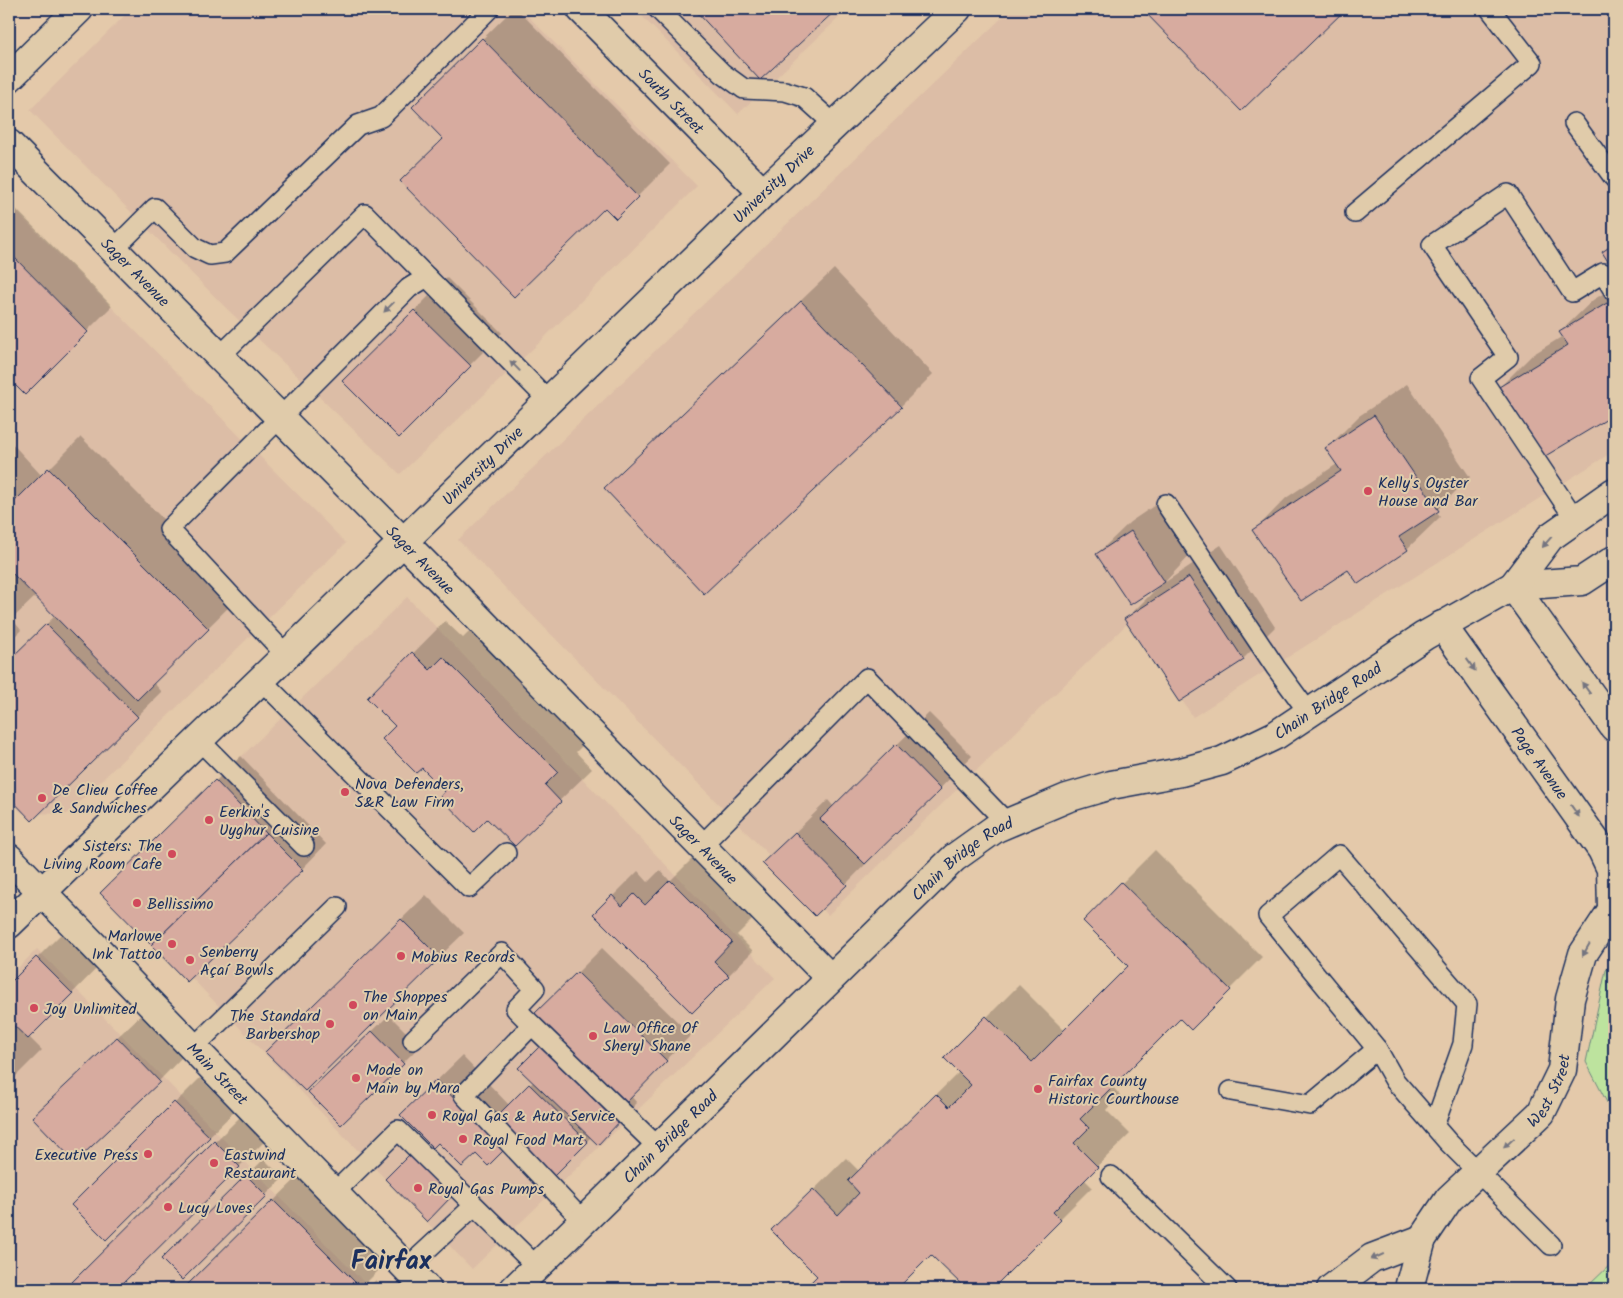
<svg xmlns="http://www.w3.org/2000/svg" width="1623" height="1298" viewBox="0 0 1623 1298" font-family="Kalam,sans-serif">
<style>
.built{fill:#dcbda6}
.green{fill:#bde39e;stroke:#6c897e}
.shadow{fill:#0003}
.building{fill:#d7ab9f;stroke:#1b2f5e}
.lines{fill:none;stroke-linecap:round;stroke-linejoin:round}
.service-casing{stroke:#1b2f5e;stroke-width:22}
.minor-casing{stroke:#1b2f5e;stroke-width:31}
.tertiary-casing{stroke:#1b2f5e;stroke-width:31}
.primary-casing{stroke:#1b2f5e;stroke-width:31}
.service{stroke:#e0cbaa;stroke-width:19}
.minor{stroke:#e0cbaa;stroke-width:28}
.tertiary{stroke:#e0cbaa;stroke-width:28}
.primary{stroke:#e0cbaa;stroke-width:28}
.oneway{fill:#747580}
.poi-dot{fill:#d1495b;stroke:#e0cbaa;stroke-width:2}
.labels{text-anchor:middle;stroke-width:4;stroke-linejoin:round;paint-order:stroke}
.street-label{font-size:16px;fill:#1b2f5e;stroke:#e0cbaa}
.poi-label{font-size:16px;fill:#1b2f5e;stroke:#e0cbaa;text-anchor:start}
.town-label{font-size:26px;font-weight:bold;fill:#1b2f5e;stroke:#e0cbaa}
</style>
<rect width="100%" height="100%" fill="#e4c9aa"/>
<filter id="ink" filterUnits="userSpaceOnUse"><feTurbulence type="fractalNoise" baseFrequency=".02" numOctaves="2"/><feDisplacementMap in="SourceGraphic" scale="10" xChannelSelector="R" yChannelSelector="G"/><feConvolveMatrix kernelMatrix="1 2 1 2 8 2 1 2 1" color-interpolation-filters="sRGB"/></filter>
<g filter="url(#ink)">
<g class="built">
<path d="M131 9H521L697 186 539 343 400 474 226 308 30 110Z"/>
<path d="M635 9H848L738 114Z"/>
<path d="M1011 9H1614V451L1193 717 1130 621 828 915 458 540Z"/>
<path d="M9 204 346 543 67 814 22 813 9 800Z"/>
<path d="M407 597 775 978 472 1269 105 888Z"/>
<path d="M37 949 370 1289H9V977Z"/>
</g>
<g class="green">
<path d="M1614 961V1116L1586 1062 1606 970Z"/>
<path d="M1614 1261V1289H1585Z"/>
</g>
<g class="shadow">
<path d="M513 9H517L670 164 637 197 605 207 444 139 446 75Z"/>
<path d="M696 9H835L760 78Z"/>
<path d="M1144 9H1345L1241 109Z"/>
<path d="M9 202 112 306 25 393 9 377Z"/>
<path d="M1614 241V269L1603 252Z"/>
<path d="M834 269 933 374 901 406 605 488Z"/>
<path d="M447 278 502 333 399 436 344 381Z"/>
<path d="M1614 287V413L1542 457 1500 387 1532 355 1563 336 1560 332 1593 300Z"/>
<path d="M1407 384 1470 477 1436 511 1440 517 1407 549 1348 568 1254 531 1286 498 1337 464 1327 448 1359 416Z"/>
<path d="M81 437 240 596 153 682 162 692 32 820 9 795V660L55 616 36 596 12 619 21 630 9 642V440L42 476Z"/>
<path d="M1164 499 1196 549 1164 583 1221 545 1275 627 1243 659 1126 619 1159 586 1097 554 1130 522Z"/>
<path d="M445 621 463 638 476 625 589 739 576 752 592 769 515 844 487 817 447 791 397 726 369 698Z"/>
<path d="M929 713 972 756 846 884 764 863 828 800 834 807Z"/>
<path d="M241 756 326 844 302 869 127 868Z"/>
<path d="M1155 850 1262 957 1191 1028 1180 1017 1112 1086 1120 1095 1106 1110 1130 1134 1084 1179 1092 1187 990 1289H967L931 1253 895 1289H805L819 1276 773 1230 846 1158 859 1171 960 1071 946 1058 1019 985 1065 1031 1129 966 1084 921Z"/>
<path d="M695 856 756 916 737 935 753 951 692 1012 595 914 638 871 648 882 660 870 670 881Z"/>
<path d="M426 895 464 933 439 957 292 1027Z"/>
<path d="M69 926 104 961 29 1037 42 1050 9 1083V986Z"/>
<path d="M602 948 691 1035 631 1096 637 1103 615 1126 591 1137 554 1174 517 1136 488 1164 427 1090 462 1056 510 1106 534 1081 553 1035 534 1016Z"/>
<path d="M142 1014 183 1056 159 1081 59 1092Z"/>
<path d="M389 1015 420 1046 341 1124 310 1092Z"/>
<path d="M200 1078 234 1112 106 1238 73 1205Z"/>
<path d="M240 1117 264 1142 115 1289H81L74 1282Z"/>
<path d="M418 1148 459 1188 427 1220 387 1179Z"/>
<path d="M264 1159 283 1178 182 1278 163 1259Z"/>
<path d="M306 1169 393 1256 360 1289H184Z"/>
<path d="M376 1280 385 1289H366Z"/>
</g>
<g class="building">
<path d="M694 9H837L760 80Z"/>
<path d="M1142 9H1346L1241 111Z"/>
<path d="M482 38 638 197 616 219 605 208 514 297 400 181 443 139 412 107Z"/>
<path d="M1614 244V271L1602 252Z"/>
<path d="M9 252 88 332 25 395 9 379Z"/>
<path d="M801 301 902 407 704 594 604 488Z"/>
<path d="M1607 303 1614 314V415L1542 458 1499 387 1568 345 1559 332Z"/>
<path d="M414 310 471 366 399 438 342 381Z"/>
<path d="M1374 415 1439 511 1399 537 1408 550 1358 584 1348 570 1301 601 1252 530 1341 471 1325 448Z"/>
<path d="M48 468 209 629 137 700 9 570V507Z"/>
<path d="M1131 531 1165 582 1130 605 1096 554Z"/>
<path d="M1189 577 1244 660 1179 702 1124 619Z"/>
<path d="M46 624 138 717 32 821 9 797V660Z"/>
<path d="M412 652 430 670 443 657 558 772 545 785 561 802 515 846 487 819 474 832 440 797 445 791 422 768 416 773 382 739 395 726 367 698Z"/>
<path d="M896 744 941 790 865 864 820 819Z"/>
<path d="M215 780 266 833 151 945 100 893Z"/>
<path d="M795 832 847 885 815 916 762 863Z"/>
<path d="M266 833 303 870 187 982 151 945Z"/>
<path d="M670 880 732 942 714 961 729 976 692 1013 593 914 612 895 622 906 634 894 645 905Z"/>
<path d="M1121 882 1231 990 1191 1030 1180 1019 1080 1119 1089 1128 1074 1143 1098 1167 1053 1212 1061 1220 992 1289H966L931 1255 897 1289H804L817 1276 771 1230 813 1189 838 1215 859 1193 848 1181 936 1094 949 1107 971 1085 944 1058 986 1016 1032 1062 1128 966 1083 921Z"/>
<path d="M401 919 440 958 305 1091 265 1052Z"/>
<path d="M36 957 73 994 28 1039 9 1021V984Z"/>
<path d="M577 972 667 1061 622 1107 532 1016Z"/>
<path d="M372 1031 404 1064 341 1125 308 1092Z"/>
<path d="M117 1037 160 1082 75 1162 32 1117Z"/>
<path d="M542 1044 621 1120 598 1145 518 1068Z"/>
<path d="M436 1080 504 1150 488 1166 476 1154 462 1167 438 1143 433 1148 400 1115Z"/>
<path d="M529 1084 588 1142 554 1176 496 1117Z"/>
<path d="M174 1102 210 1137 106 1240 71 1205Z"/>
<path d="M214 1141 240 1167 117 1289H79L72 1282Z"/>
<path d="M409 1155 451 1197 427 1222 385 1179Z"/>
<path d="M246 1175 267 1196 182 1280 161 1259Z"/>
<path d="M273 1200 362 1289H183Z"/>
</g>
<g class="lines">
<g class="service-casing">
<g id="service">
<path d="M658 9 722 73 744 89 785 91 804 97 835 125"/>
<path d="M1574 123 1614 178"/>
<path d="M1355 213 1532 63 1490 9"/>
<path d="M113 250 155 208 195 248 210 255 225 253 358 125 381 117 489 9"/>
<path d="M220 356 365 214 549 401"/>
<path d="M1166 504 1276 668 1309 713"/>
<path d="M1575 519 1481 378 1508 357 1432 245 1508 194 1572 292 1603 273 1614 291"/>
<path d="M287 656 169 529 409 288 427 277"/>
<path d="M261 680 469 888 506 853"/>
<path d="M199 740 304 846"/>
<path d="M701 846 867 678 1007 823"/>
<path d="M532 1025 658 1147"/>
<path d="M413 1040 502 953 535 989 516 1009 532 1025 464 1095 583 1221"/>
<path d="M193 1048 337 907"/>
<path d="M1231 1091 1310 1105 1377 1049"/>
<path d="M1434 1126 1463 1044 1467 1004 1339 855 1268 916 1377 1049 1395 1081 1448 1142 1551 1245"/>
<path d="M1111 1176 1227 1289"/>
<path d="M334 1193 398 1130 537 1267"/>
<path d="M407 1268 474 1206"/>
</g>
</g>
<g class="minor-casing">
<g id="minor">
<path d="M1513 586 1614 727"/>
<path id="s1" d="M1442 625 1602 850 1611 869 1612 909"/>
<path d="M1331 1289 1372 1258 1422 1239"/>
<path id="s2" d="M1412 1289 1410 1284 1422 1239 1449 1199 1541 1113 1562 1070 1570 999 1583 954 1614 907"/>
</g>
</g>
<g class="tertiary-casing">
<g id="tertiary">
<path id="s3" d="M581 9 763 193"/>
<path d="M9 78 79 9"/>
<path id="s4" d="M9 144 440 579 830 978"/>
<path id="s5" d="M9 924 763 193 957 9"/>
</g>
</g>
<g class="primary-casing">
<g id="primary">
<path d="M1513 586 1582 581 1614 560"/>
<path id="s6" d="M9 858 427 1289"/>
<path id="s7" d="M514 1289 954 858 996 828 1067 798 1111 785 1181 772 1222 761 1276 735 1424 636 1513 586 1550 537 1614 492"/>
</g>
</g>
<use href="#service" class="service"/>
<use href="#minor" class="minor"/>
<use href="#tertiary" class="tertiary"/>
<use href="#primary" class="primary"/>
</g>
<defs><path id="oneway-solid" d="M-6-.8H1V-3.2L6.5 0L1 3.2V.8H-6Z" transform="scale(1.25)"/></defs>
<g class="oneway">
<use href="#oneway-solid" transform="translate(389 307) rotate(135)"/>
<use href="#oneway-solid" transform="translate(515 366) rotate(-134)"/>
<use href="#oneway-solid" transform="translate(1547 542) rotate(131)"/>
<use href="#oneway-solid" transform="translate(1471 665) rotate(55)"/>
<use href="#oneway-solid" transform="translate(1586 688) rotate(-126)"/>
<use href="#oneway-solid" transform="translate(1575 811) rotate(55)"/>
<use href="#oneway-solid" transform="translate(1586 950) rotate(119)"/>
<use href="#oneway-solid" transform="translate(1509 1143) rotate(137)"/>
<use href="#oneway-solid" transform="translate(1377 1257) rotate(156)"/>
</g>
</g>
<g class="poi-dot">
<circle cx="1368" cy="491" r="5"/>
<circle cx="345" cy="792" r="5"/>
<circle cx="42" cy="798" r="5"/>
<circle cx="209" cy="820" r="5"/>
<circle cx="172" cy="854" r="5"/>
<circle cx="137" cy="903" r="5"/>
<circle cx="172" cy="944" r="5"/>
<circle cx="401" cy="956" r="5"/>
<circle cx="190" cy="960" r="5"/>
<circle cx="353" cy="1005" r="5"/>
<circle cx="34" cy="1008" r="5"/>
<circle cx="330" cy="1024" r="5"/>
<circle cx="593" cy="1036" r="5"/>
<circle cx="356" cy="1078" r="5"/>
<circle cx="1038" cy="1089" r="5"/>
<circle cx="432" cy="1115" r="5"/>
<circle cx="463" cy="1139" r="5"/>
<circle cx="148" cy="1154" r="5"/>
<circle cx="214" cy="1163" r="5"/>
<circle cx="418" cy="1188" r="5"/>
<circle cx="168" cy="1207" r="5"/>
</g>
<g class="labels">
<g class="street-label">
<text dy="6" stroke="none"><textPath href="#s3" startOffset="129">South Street</textPath></text>
<text dy="6" stroke="none"><textPath href="#s5" startOffset="1064">University Drive</textPath></text>
<text dy="6" stroke="none"><textPath href="#s4" startOffset="180">Sager Avenue</textPath></text>
<text dy="6" stroke="none"><textPath href="#s5" startOffset="659">University Drive</textPath></text>
<text dy="6" stroke="none"><textPath href="#s4" startOffset="585">Sager Avenue</textPath></text>
<text dy="6" stroke="none"><textPath href="#s7" startOffset="1026">Chain Bridge Road</textPath></text>
<text dy="6" stroke="none"><textPath href="#s1" startOffset="169">Page Avenue</textPath></text>
<text dy="6" stroke="none"><textPath href="#s4" startOffset="990">Sager Avenue</textPath></text>
<text dy="6" stroke="none"><textPath href="#s7" startOffset="622">Chain Bridge Road</textPath></text>
<text dy="6" stroke="none"><textPath href="#s6" startOffset="300">Main Street</textPath></text>
<text dy="6" stroke="none"><textPath href="#s2" startOffset="250">West Street</textPath></text>
<text dy="6" stroke="none"><textPath href="#s7" startOffset="218">Chain Bridge Road</textPath></text>
</g>
<g class="poi-label">
<text x="1378" y="488">Kelly's Oyster<tspan x="1378" dy="18">House and Bar</tspan></text>
<text x="355" y="789">Nova Defenders,<tspan x="355" dy="18">S&amp;R Law Firm</tspan></text>
<text x="52" y="795">De Clieu Coffee<tspan x="52" dy="18">&amp; Sandwiches</tspan></text>
<text x="219" y="817">Eerkin's<tspan x="219" dy="18">Uyghur Cuisine</tspan></text>
<text x="162" y="851" text-anchor="end">Sisters: The<tspan x="162" dy="18">Living Room Cafe</tspan></text>
<text x="147" y="909">Bellissimo</text>
<text x="162" y="941" text-anchor="end">Marlowe<tspan x="162" dy="18">Ink Tattoo</tspan></text>
<text x="200" y="957">Senberry<tspan x="200" dy="18">Açaí Bowls</tspan></text>
<text x="411" y="962">Mobius Records</text>
<text x="363" y="1002">The Shoppes<tspan x="363" dy="18">on Main</tspan></text>
<text x="44" y="1014">Joy Unlimited</text>
<text x="320" y="1021" text-anchor="end">The Standard<tspan x="320" dy="18">Barbershop</tspan></text>
<text x="603" y="1033">Law Office Of<tspan x="603" dy="18">Sheryl Shane</tspan></text>
<text x="366" y="1075">Mode on<tspan x="366" dy="18">Main by Mara</tspan></text>
<text x="1048" y="1086">Fairfax County<tspan x="1048" dy="18">Historic Courthouse</tspan></text>
<text x="442" y="1121">Royal Gas &amp; Auto Service</text>
<text x="473" y="1145">Royal Food Mart</text>
<text x="138" y="1160" text-anchor="end">Executive Press</text>
<text x="224" y="1160">Eastwind<tspan x="224" dy="18">Restaurant</tspan></text>
<text x="428" y="1194">Royal Gas Pumps</text>
<text x="178" y="1213">Lucy Loves</text>
</g>
<g class="town-label">
<text x="391" y="1269">Fairfax</text>
</g>
</g>
<rect width="1623" height="1298" fill="none" stroke="#e0cbaa" stroke-width="30"/>
<rect x="15" y="15" width="1593" height="1268" fill="none" stroke="#1b2f5e" stroke-width="2" filter="url(#ink)"/>
</svg>
